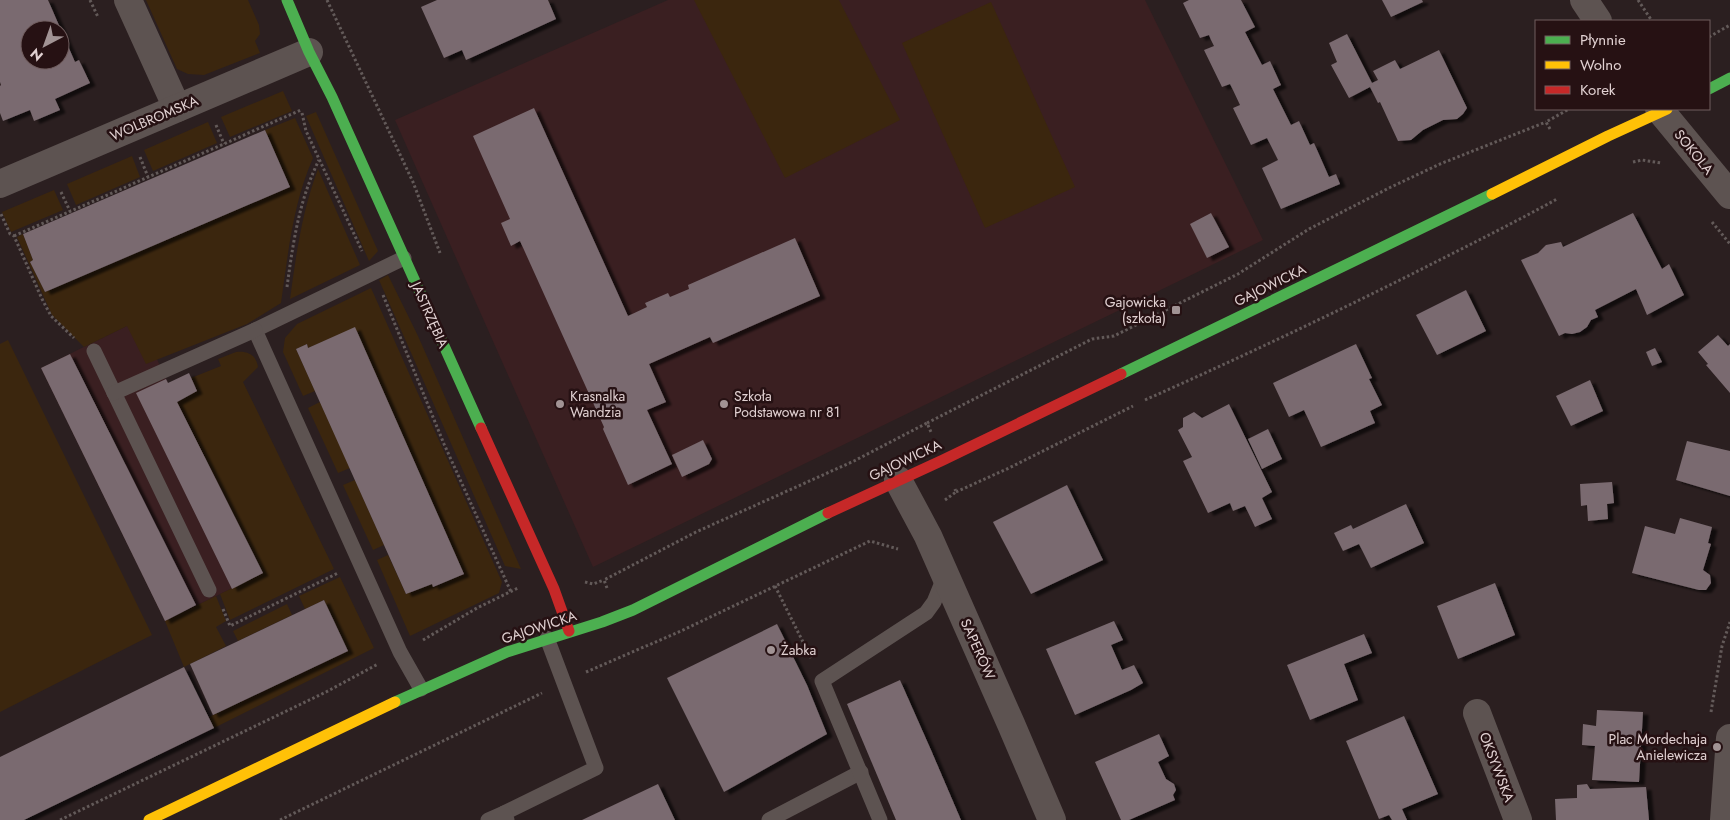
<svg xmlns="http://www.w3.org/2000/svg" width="1730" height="820" viewBox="0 0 1730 820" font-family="Jost,sans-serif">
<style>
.built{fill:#3a1f21}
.green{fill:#3b260e}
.building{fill:#7a6a70;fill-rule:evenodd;filter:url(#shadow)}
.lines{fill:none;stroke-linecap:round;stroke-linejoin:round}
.path{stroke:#635a59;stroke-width:3;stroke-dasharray:2.5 2.5;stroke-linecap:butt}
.lane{stroke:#5d5351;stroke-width:15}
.street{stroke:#5d5351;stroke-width:28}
.fast{stroke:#4caf50;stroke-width:11}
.slow{stroke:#ffc107;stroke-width:11}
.jam{stroke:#c62828;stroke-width:11}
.poi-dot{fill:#a19394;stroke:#261113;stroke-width:2}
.labels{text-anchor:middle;stroke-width:5;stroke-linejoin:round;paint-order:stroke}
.street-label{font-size:14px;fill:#e1d1d2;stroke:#261113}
.poi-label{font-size:14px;fill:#e1d1d2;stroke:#261113;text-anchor:start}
</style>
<defs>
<filter id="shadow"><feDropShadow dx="5.5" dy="3" stdDeviation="1" flood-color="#0009"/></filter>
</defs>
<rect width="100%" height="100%" fill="#2b1f20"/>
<g class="built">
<path d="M668 0H1145L1263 240 593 567 395 120Z"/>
<path d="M139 320 166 379 263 573 165 621 41 368Z"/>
</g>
<g class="green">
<path d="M146 0H248L259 25 260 34 255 41 260 53 204 75 188 74 177 69Z"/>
<path d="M694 0H839L900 120 785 178Z"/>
<path d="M991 2 1075 187 985 228 902 43Z"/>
<path d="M283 91 292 111 230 137 221 117Z"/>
<path d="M316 112 378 251 369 261 306 116Z"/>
<path d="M295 118 313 158C293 203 288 254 281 303L247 324 146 364 127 326 84 347 52 315 17 237 23 234 33 260 30 262 45 292 290 187 265 130Z"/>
<path d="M208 122 217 143 153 171 144 150Z"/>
<path d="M132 156 140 177 76 205 67 184Z"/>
<path d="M318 169 360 265 290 299C296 255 302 211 318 169Z"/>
<path d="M54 190 63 210 11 232 2 212Z"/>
<path d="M388 275 418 336 521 569 505 566 379 280Z"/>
<path d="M371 288 502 582 499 593 410 636 377 560 388 555 406 594 432 584 434 587 464 574 355 328 308 348 307 344 296 349 315 391 303 396 283 352 285 338 297 324Z"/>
<path d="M8 340 152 635 0 712V344Z"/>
<path d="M236 352C247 351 256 354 258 367L243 382 334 569 230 620 220 594 263 573 177 402 197 391 191 378 221 366 218 359Z"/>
<path d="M320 402 350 468 338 473 308 408Z"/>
<path d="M355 480 384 545 373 550 343 485Z"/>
<path d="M340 577 374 648 214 728 209 717 348 651 324 600 305 609 299 596Z"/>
<path d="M216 596 226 621 216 627 226 646 184 667 165 621Z"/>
<path d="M287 604 292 615 238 641 233 631Z"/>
</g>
<g class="building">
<path d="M0 0H48L75 62 79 60 90 83 55 99 60 110 34 121 30 110 3 121 0 113V86L1 85 0 82ZM30 30H60V60H30Z"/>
<path d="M437 0H548L556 19 466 60 462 50 444 58 421 7Z"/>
<path d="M1189 0H1241L1255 27 1245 32 1262 65 1270 61 1281 85 1273 89 1291 125 1299 121 1310 145 1314 143 1329 177 1336 174 1340 184 1281 209 1262 168 1278 160 1267 138 1251 145 1233 108 1240 105 1232 88 1230 84 1222 87 1204 50 1214 46 1211 40 1209 35 1200 38 1183 3Z"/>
<path d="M1382 0H1422L1423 2 1391 17Z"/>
<path d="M1347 34 1372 83 1378 80 1373 71 1395 60 1400 69 1439 50 1467 108 1463 114 1457 119 1443 120 1423 130 1411 140 1398 141 1380 102 1378 103 1370 87 1349 98 1331 65 1337 62 1329 43Z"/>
<path d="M534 108 628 316 647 307 645 303 668 293 670 297 689 289 688 285 795 238 820 296 713 343 710 337 649 364 666 402 647 410 672 464 628 485 603 429 604 427 520 241 511 246 501 223 510 219 473 136Z"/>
<path d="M265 130 290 187 45 292 30 262 33 260 23 234Z"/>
<path d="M1211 213 1229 247 1207 258 1190 224Z"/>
<path d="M1633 213 1662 269 1669 264 1684 295 1647 315 1636 289 1595 310 1598 317 1591 320 1587 327 1580 332 1572 334 1565 333 1559 336 1521 260 1538 253 1546 245 1561 242 1563 247Z"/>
<path d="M1466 290 1486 331 1437 355 1416 315Z"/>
<path d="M355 327 464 574 433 587 432 584 406 594 296 349 307 344 308 348Z"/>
<path d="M1718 335 1728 346 1730 344V393L1706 365 1708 364 1698 352Z"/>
<path d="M1356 344 1372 378 1369 379 1382 405 1370 411 1375 423 1321 447 1304 410 1289 417 1273 383Z"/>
<path d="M1655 348 1662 362 1652 366 1646 352Z"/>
<path d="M70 354 196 605 165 621 41 368Z"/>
<path d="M189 373 197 391 177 402 263 573 232 589 136 393 166 379 168 383Z"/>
<path d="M1590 380 1603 411 1571 426 1556 396Z"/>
<path d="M1229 404 1272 492 1262 498 1272 519 1255 527 1245 506 1233 511 1230 503 1208 513 1183 461 1192 457 1178 430 1183 427V418L1194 412 1202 418Z"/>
<path d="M1268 429 1282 459 1262 469 1248 439Z"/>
<path d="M703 440 712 459 709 464 682 477 672 455Z"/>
<path d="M1687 441 1730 451V496L1676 480Z"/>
<path d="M1612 482 1614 503 1607 504 1608 519 1588 521 1587 505 1581 506 1580 484Z"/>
<path d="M1067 485 1103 560 1031 594 993 522Z"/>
<path d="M1406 504 1424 543 1371 568 1359 544 1343 551 1334 533 1351 525 1353 529Z"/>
<path d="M1680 518 1712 527 1708 543 1711 544 1703 570 1710 575 1711 583 1706 590H1699L1632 573 1645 526 1675 534Z"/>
<path d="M1495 583 1515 635 1458 659 1437 606Z"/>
<path d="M324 600 348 651 213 715 190 664Z"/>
<path d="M1114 621 1123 640 1111 645 1122 670 1134 665 1143 683 1131 690 1075 715 1046 649Z"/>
<path d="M777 624 807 685 827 734 724 792 667 678Z"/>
<path d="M1364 634 1372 653 1344 664 1358 700 1310 720 1287 665Z"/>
<path d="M184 667 214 728 24 820H0V757Z"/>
<path d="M900 680 931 750 961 820H896L847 704Z"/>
<path d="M1597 710 1643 712 1639 782 1592 780 1595 746 1582 745 1583 724 1596 726Z"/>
<path d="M1404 716 1438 794 1402 809 1407 820H1392L1389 815 1379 819 1346 741Z"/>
<path d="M1159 734 1169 756 1158 762 1166 779 1174 784 1176 790 1173 795 1175 800 1129 820H1121L1095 762Z"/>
<path d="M658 784 675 820H582Z"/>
<path d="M1587 784 1590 789 1646 787 1649 820H1556L1555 799 1577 798V785Z"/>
</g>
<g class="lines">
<g class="path">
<path d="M90 0 98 17"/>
<path d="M327 0 413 182 440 253"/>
<path d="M1638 0 1652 21"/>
<path d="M1709 37 1730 25"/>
<path d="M302 113 306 131 362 251"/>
<path d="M216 125 224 144"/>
<path d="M1550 129 1546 122 1569 109"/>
<path d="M140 157 148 177"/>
<path d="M1633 162 1642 160 1661 163"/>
<path d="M61 192 70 211"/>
<path d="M1 214 10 234 14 236 42 299 51 316 74 338"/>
<path d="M1712 222 1730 244"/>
<path d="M14 236 301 110"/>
<path d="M287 287C293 243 299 200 319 160"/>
<path d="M383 295 444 444 511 592"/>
<path d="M1145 400C1235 360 1324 318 1412 274 1461 249 1510 225 1557 199"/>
<path d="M927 423 1092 339 1114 336 1238 274 1309 229 1391 187 1440 164 1546 122"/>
<path d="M956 492 1009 468 1133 406"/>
<path d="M945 500 956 492 955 489"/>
<path d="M585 582 593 584 604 580"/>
<path d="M775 586 811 658"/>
<path d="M607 588 604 580 696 532 854 461 927 423 931 432"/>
<path d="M223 609 230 626 338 573"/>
<path d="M423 640 477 608 518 588"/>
<path d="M586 672 681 631 870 541 898 549"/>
<path d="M1711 712 1722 646 1730 622"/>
<path d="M60 820 326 692 378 664"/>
<path d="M280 820 542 693"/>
</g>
<g class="lane">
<path d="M404 258 255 330 400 652 421 689"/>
<path d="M94 351 209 590"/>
<path d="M114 393 255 330"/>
<path d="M504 813 596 768 547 638"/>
<path d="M488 820 504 813 507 820"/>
<path d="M769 820 861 772"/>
<path d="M880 820 822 681 926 613 934 602 945 575"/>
</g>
<g class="street">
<path d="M128 0 177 108"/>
<path d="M1584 0 1598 21"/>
<path d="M1659 109 1730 195"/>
<path d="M0 184 309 52"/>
<path d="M898 480 928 536 1011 724 1052 820"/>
<path d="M1477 713 1518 820"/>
<path d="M1724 820 1730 738"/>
</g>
<g class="fast">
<path d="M287 0 309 52 332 97 481 428"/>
<path d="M1709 89 1730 78"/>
<path d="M1121 374 1492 194"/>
<path d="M395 702 507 652 602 622 633 610 828 513"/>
</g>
<g class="slow">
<path d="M1492 194 1608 136 1667 109"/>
<path d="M149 820 395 702"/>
</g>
<g class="jam">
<path d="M481 428 554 589 569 631"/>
<path d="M828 513 943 460 1121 374"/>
</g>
</g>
<g class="poi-dot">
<rect x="1171" y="305" width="10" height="10" rx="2.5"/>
<circle cx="560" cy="404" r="5"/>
<circle cx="724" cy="404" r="5"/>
<circle cx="771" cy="650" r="5"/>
<circle cx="1717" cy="747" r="5"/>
</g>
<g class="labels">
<g class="street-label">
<text transform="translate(154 118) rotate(-23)" y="5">WOLBROMSKA</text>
<text transform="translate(1694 152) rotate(51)" y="5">SOKOLA</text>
<text transform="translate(1270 285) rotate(-26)" y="5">GAJOWICKA</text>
<text transform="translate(430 315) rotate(66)" y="5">JASTRZĘBIA</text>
<text transform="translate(905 460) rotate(-25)" y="5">GAJOWICKA</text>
<text transform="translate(539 627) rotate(-18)" y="5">GAJOWICKA</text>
<text transform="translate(978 649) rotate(66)" y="5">SAPERÓW</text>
<text transform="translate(1497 767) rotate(69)" y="5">OKSYWSKA</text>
</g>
<g class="poi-label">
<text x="1166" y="307" text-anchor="end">Gajowicka<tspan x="1166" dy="16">(szkoła)</tspan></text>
<text x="570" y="401">Krasnalka<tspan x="570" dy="16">Wandzia</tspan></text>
<text x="734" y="401">Szkoła<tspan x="734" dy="16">Podstawowa nr 81</tspan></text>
<text x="781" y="655">Żabka</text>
<text x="1707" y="744" text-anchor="end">Plac Mordechaja<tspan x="1707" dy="16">Anielewicza</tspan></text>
</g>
</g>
<rect x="1535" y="20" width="175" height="90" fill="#261113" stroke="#715e5f"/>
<rect x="1545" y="36" width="25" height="8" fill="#4caf50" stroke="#715e5f"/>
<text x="1580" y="45" font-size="15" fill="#e1d1d2">Płynnie</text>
<rect x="1545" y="61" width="25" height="8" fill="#ffc107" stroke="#715e5f"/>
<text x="1580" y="70" font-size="15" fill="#e1d1d2">Wolno</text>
<rect x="1545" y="86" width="25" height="8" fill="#c62828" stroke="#715e5f"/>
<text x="1580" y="95" font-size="15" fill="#e1d1d2">Korek</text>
<g transform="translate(45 45) rotate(221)"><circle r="24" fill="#261113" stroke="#715e5f"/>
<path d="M0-4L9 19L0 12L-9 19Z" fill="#a19394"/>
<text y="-8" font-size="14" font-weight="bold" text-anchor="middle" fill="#e1d1d2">N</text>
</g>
</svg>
